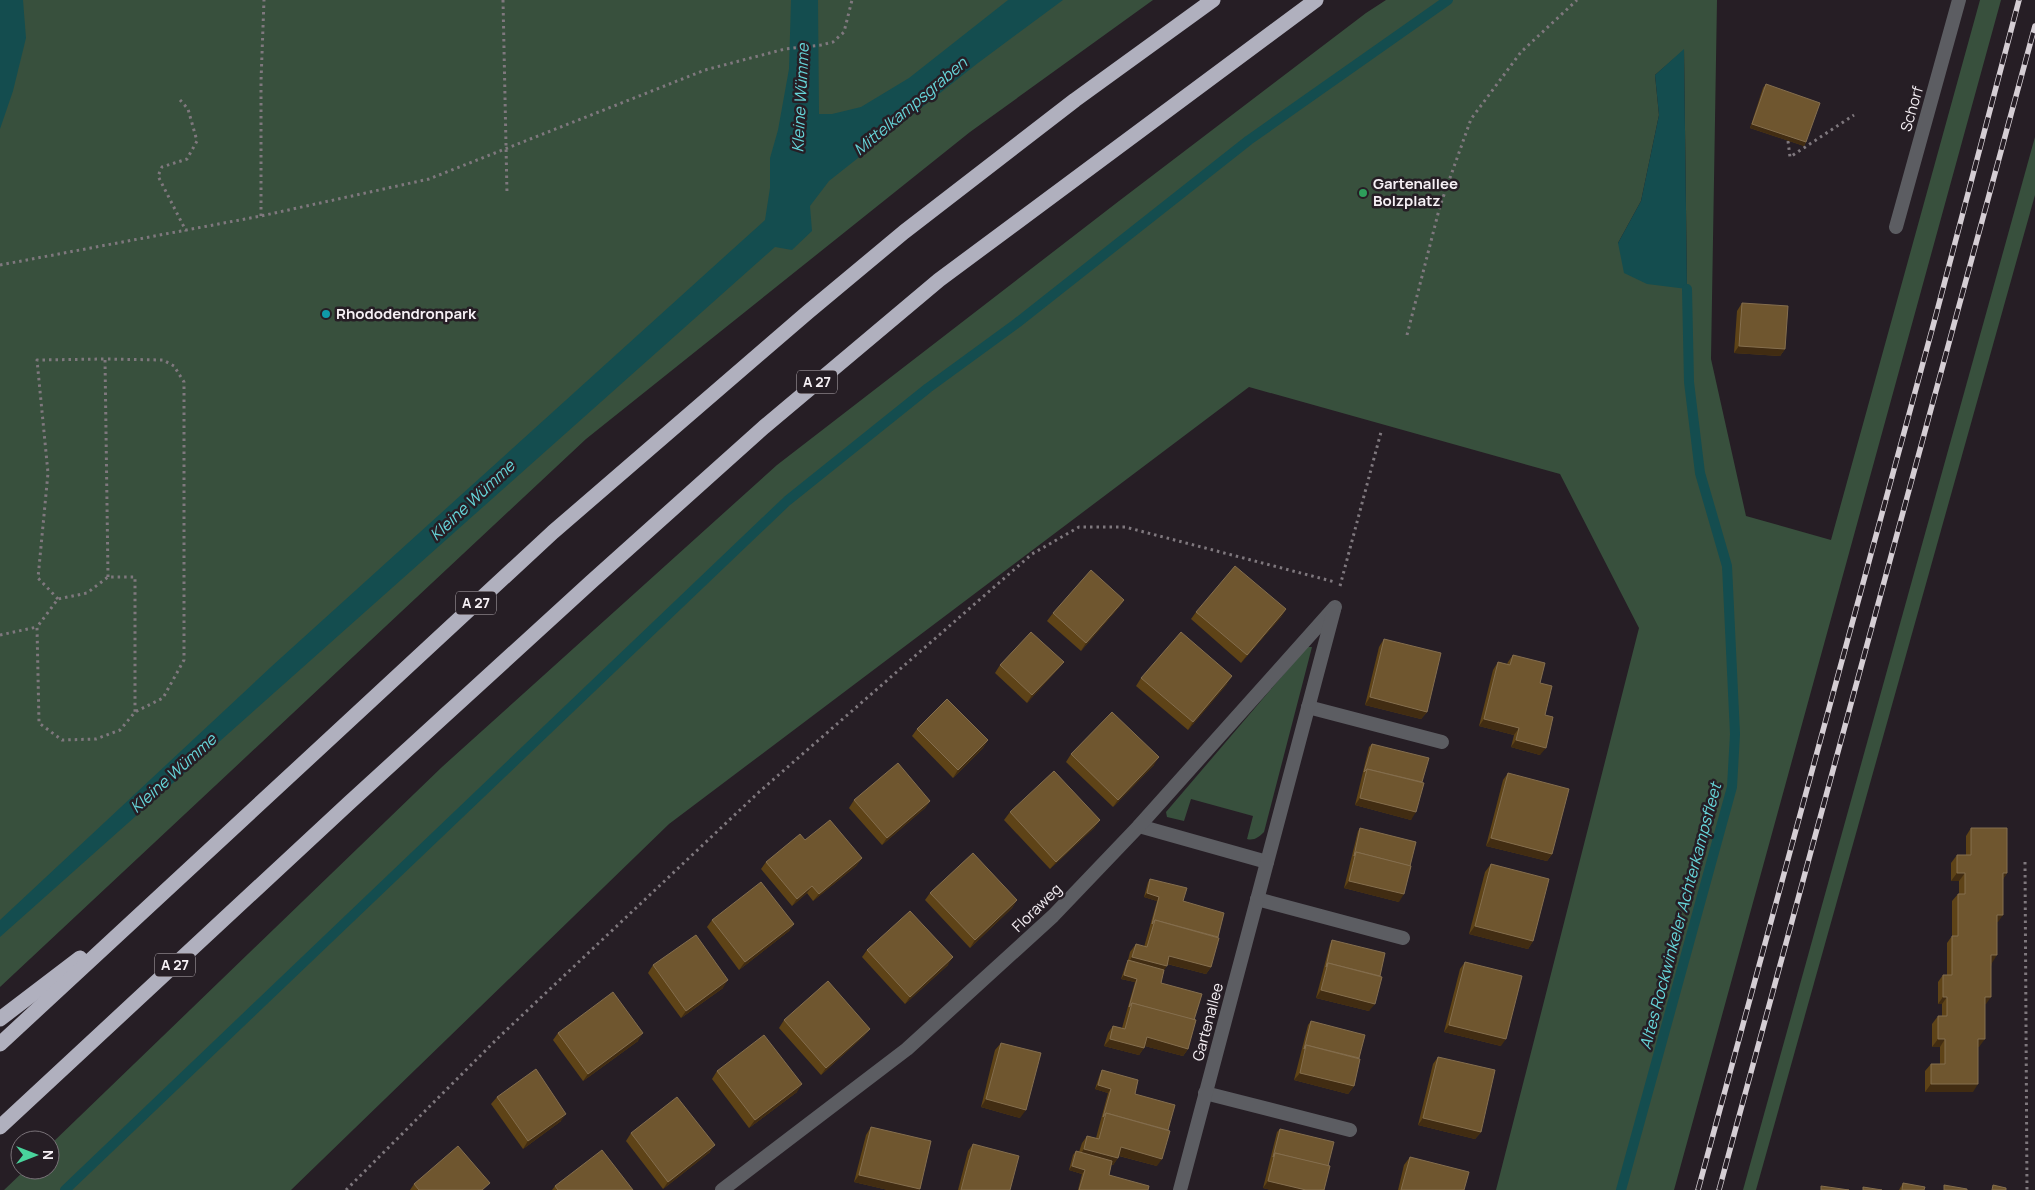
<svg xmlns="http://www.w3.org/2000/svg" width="2035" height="1190" viewBox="0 0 2035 1190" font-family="Manrope,sans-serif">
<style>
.green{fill:#38503d;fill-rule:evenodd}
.water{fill:#144d4f}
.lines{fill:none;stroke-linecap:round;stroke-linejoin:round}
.stream{stroke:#144d4f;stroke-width:10}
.path{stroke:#7f787e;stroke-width:3;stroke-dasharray:2.5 4;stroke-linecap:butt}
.service{stroke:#5c5d62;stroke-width:14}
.minor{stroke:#5c5d62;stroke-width:14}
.motorway{stroke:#b0b0be;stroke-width:15}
.rail-casing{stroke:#d5ced4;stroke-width:5.5}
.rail{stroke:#261e25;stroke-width:4;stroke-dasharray:11;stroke-linecap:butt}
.wall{fill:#5e4317}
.shaded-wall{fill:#412c12}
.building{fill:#6f562f;stroke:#846e4e}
.leisure-dot{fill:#2e9e5b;stroke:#261e25;stroke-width:2}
.culture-dot{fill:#0f9aa8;stroke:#261e25;stroke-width:2}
.labels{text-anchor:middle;stroke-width:5;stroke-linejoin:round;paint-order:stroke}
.shield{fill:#261e25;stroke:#b8b1b7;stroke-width:1}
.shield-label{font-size:14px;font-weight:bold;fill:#f6f0f5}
.street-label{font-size:15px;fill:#f6f0f5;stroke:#261e25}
.poi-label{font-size:15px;font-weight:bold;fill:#f6f0f5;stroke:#261e25;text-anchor:start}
.water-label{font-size:16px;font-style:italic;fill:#66d5d9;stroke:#261e25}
</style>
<rect width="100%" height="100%" fill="#261e25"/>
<g class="green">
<path d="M0 0H1153L970 132 586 439 0 987Z"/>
<path d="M1386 0H1717L1711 359 1746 516 1831 540 1980 0H2001L1674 1190H1496L1639 628 1560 474 1249 387 669 824 291 1190H4L25 1170H50V1145L442 767 777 465 1119 201 1366 13ZM1684 50 1687 289 1618 243 1641 201 1659 115 1655 75Z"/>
<path d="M2035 137V195L1756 1190H1743Z"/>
<path d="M1307 647H1312L1264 832C1259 837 1254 841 1247 839L1253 816 1191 799 1184 821 1167 817 1166 812Z"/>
</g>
<g class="water">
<path d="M0 0H23L26 38 13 91 0 129Z"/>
<path d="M791 0H818L819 114H832L861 107 909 78 1008 0H1063L978 63 829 181 810 206 812 231 792 250 775 247 0 937V920L272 666 765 220 770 188V158L778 130 789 69Z"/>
<path d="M1684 49 1687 289 1647 284 1624 273 1618 243 1641 201 1659 115 1655 75Z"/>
</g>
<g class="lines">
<g class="stream">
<path d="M65 1190 787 501 928 388 1017 323 1249 140 1448 0"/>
<path d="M1621 1190 1732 787 1735 734 1727 566 1700 473 1689 382 1687 289"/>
</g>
<g class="path">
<path d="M503 0 507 194"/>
<path d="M180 100 188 109 197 141 187 159 162 167 158 176 186 231"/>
<path d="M1788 141 1790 157 1854 115"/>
<path d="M261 216V81L264 0"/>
<path d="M0 265 261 216 429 179 705 70 785 49 821 45 833 42 844 32 852 0"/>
<path d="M1407 335 1440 206 1471 119 1521 52 1577 0"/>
<path d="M108 577 105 359 163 360 174 366 184 382V660L163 698 135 712 120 730 96 739 62 740 39 723 37 627 58 599 87 593 108 577H135V712"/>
<path d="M1340 586 1381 432"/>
<path d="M58 599 38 578 48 473 37 360 105 359"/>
<path d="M0 635 37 627"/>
<path d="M2025 862 2027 1190"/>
<path d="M346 1190 498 1038 759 792 1032 554 1079 527H1125L1335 582"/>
</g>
<g class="service">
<path d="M1308 707 1442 742"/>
<path d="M1257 899 1403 938"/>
<path d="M1205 1093 1350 1130"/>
</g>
<g class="minor">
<path d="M1896 227 1959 0"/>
<path d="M1139 826 1267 862"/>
<path d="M722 1190 907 1049 1053 916 1139 826 1335 607"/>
<path d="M1180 1190 1334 610"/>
</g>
<g class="motorway">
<path d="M0 1019 80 958"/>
<path d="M0 1044 553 532 808 312 904 232 1075 100 1213 0"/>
<path d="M0 1127 349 803 591 582 764 427 939 280 1316 0"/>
</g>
<g class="rail-casing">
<g id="rail">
<path d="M1698 1190 1936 315 2019 0"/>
<path d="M1719 1190 2035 26"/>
</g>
</g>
<use href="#rail" class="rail"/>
</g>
<g class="wall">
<path d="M1766 84 1806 142 1804 146 1750 128 1763 88Z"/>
<path d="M1742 303 1785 349 1780 356 1734 353 1737 311Z"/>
<path d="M1124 600 1119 607 1081 651 1047 621 1053 613Z"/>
<path d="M1286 609 1281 617 1241 663 1191 619 1196 612Z"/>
<path d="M1384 639 1427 712 1421 719 1365 705 1379 647Z"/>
<path d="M1513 655 1540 683 1545 715 1540 755 1511 747 1514 735 1479 726 1493 670 1498 662 1507 664 1508 662Z"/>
<path d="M1064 662 1058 669 1027 703 995 673 1000 665Z"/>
<path d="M1141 678 1227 684 1188 730 1136 686Z"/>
<path d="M917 729 988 740 983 748 953 778 912 736Z"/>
<path d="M1372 744 1422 782 1411 820 1355 805 1369 747Z"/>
<path d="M1071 754 1154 765 1113 807 1066 762Z"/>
<path d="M1508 773 1552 854 1547 861 1486 846 1503 780Z"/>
<path d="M854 800 930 801 925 808 882 845 849 808Z"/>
<path d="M1010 812 1100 820 1094 828 1050 869 1004 820Z"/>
<path d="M1360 828 1399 902 1344 888 1358 831Z"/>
<path d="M1971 828 2007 873 2003 879 1998 922H1997L1986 1004H1985L1979 1047H1978L1973 1092H1925V1071L1931 1064H1940V1047H1932V1024L1938 1016H1942V1004H1938V982L1943 975H1947V943L1952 936V901L1958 894H1959V881H1951V863L1957 855H1966V836Z"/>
<path d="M805 840 862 858 856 866 813 901 807 893 792 906 761 869 766 862Z"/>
<path d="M1491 864 1533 941 1528 949 1469 934 1485 872Z"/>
<path d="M1150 879 1183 901 1218 937 1211 967 1206 974 1167 964 1164 970 1161 983 1194 1020 1188 1049 1183 1056 1145 1046 1139 1055 1104 1046 1108 1033 1113 1026 1122 1028 1135 982 1121 979 1126 964 1128 960 1130 952 1136 944 1144 947 1157 901 1144 897 1148 882Z"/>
<path d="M930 893 1017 900 1012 908 970 948 925 900Z"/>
<path d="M712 920 794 924 789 931 739 970 707 927Z"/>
<path d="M1332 940 1380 976 1369 1011 1316 998 1330 944Z"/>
<path d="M867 950 948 965 905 1004 862 957Z"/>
<path d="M1465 962 1501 1046 1444 1032 1460 969Z"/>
<path d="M653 965 723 988 681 1018 648 973Z"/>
<path d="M784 1020 870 1029 864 1036 821 1075 779 1028Z"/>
<path d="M1311 1021 1359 1058 1354 1086 1348 1094 1294 1080 1308 1025Z"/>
<path d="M558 1033 638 1041 583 1081 553 1040Z"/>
<path d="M1001 1043 1020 1118 981 1107 995 1050Z"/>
<path d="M1438 1057 1481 1132 1475 1139 1418 1125 1433 1064Z"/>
<path d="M1102 1070 1135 1094 1157 1166 1119 1156 1113 1165H1111L1109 1175 1148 1190H1078L1082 1174 1069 1170 1073 1155 1076 1151 1079 1152 1082 1143 1087 1136 1096 1138 1108 1093 1095 1089 1100 1074Z"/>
<path d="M717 1071 797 1092 749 1128 712 1079Z"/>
<path d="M497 1097 561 1121 523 1149 491 1104Z"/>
<path d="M871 1127 920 1189 919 1190H888L854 1182 866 1135Z"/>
<path d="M1280 1129 1328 1166 1324 1190H1271L1263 1188 1277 1132Z"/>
<path d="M631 1133 710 1152 663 1189 626 1141Z"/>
<path d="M973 1144 1010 1190H958L968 1151Z"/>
<path d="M1410 1157 1464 1190H1398L1404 1165Z"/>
<path d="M1903 1183 1924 1190H1899Z"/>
<path d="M414 1184 485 1190H410Z"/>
<path d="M555 1186 633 1190H552Z"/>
</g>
<g class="shaded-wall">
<path d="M1752 124 1806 142 1804 146 1750 128Z"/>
<path d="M1739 346 1785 349 1780 356 1734 353Z"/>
<path d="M1124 600 1119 607 1081 651 1086 643Z"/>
<path d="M1286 609 1281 617 1241 663 1247 655Z"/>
<path d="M1064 662 1058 669 1027 703 1032 695Z"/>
<path d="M1232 676 1227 684 1188 730 1193 722Z"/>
<path d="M1370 697 1427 712 1421 719 1365 705Z"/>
<path d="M1484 719 1519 728 1514 735 1479 726Z"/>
<path d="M988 740 983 748 953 778 958 770Z"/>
<path d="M1516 740 1546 748 1540 755 1511 747Z"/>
<path d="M1159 757 1154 765 1113 807 1118 800Z"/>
<path d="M1360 798 1416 812 1411 820 1355 805Z"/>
<path d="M930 801 925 808 882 845 887 838Z"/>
<path d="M1100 820 1094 828 1050 869 1056 862Z"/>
<path d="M1491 838 1552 854 1547 861 1486 846Z"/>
<path d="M862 858 856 866 813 901 819 894Z"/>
<path d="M1957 873H1965L1959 881H1951Z"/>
<path d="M2003 873H2007L2002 881Z"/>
<path d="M1349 881 1404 894 1399 902 1344 888Z"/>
<path d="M812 886 807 893 792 906 797 899Z"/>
<path d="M1147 893 1159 897 1157 901 1144 897Z"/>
<path d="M1017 900 1012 908 970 948 975 940Z"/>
<path d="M1997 915H2003L1998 922H1992Z"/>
<path d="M794 924 789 931 739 970 745 962Z"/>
<path d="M1475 926 1533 941 1528 949 1469 934Z"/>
<path d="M1991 955H1997L1992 963H1986Z"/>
<path d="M1169 956 1211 967 1206 974 1164 963Z"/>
<path d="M953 957 948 965 905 1004 910 997Z"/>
<path d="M1132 957 1167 966 1162 973 1127 964Z"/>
<path d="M1124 975 1137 979 1135 982 1121 979Z"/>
<path d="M728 980 723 988 681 1018 686 1011Z"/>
<path d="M1321 990 1375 1004 1369 1011 1316 998Z"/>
<path d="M1943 997H1947L1942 1004H1938Z"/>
<path d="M1985 997H1991L1986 1004H1979Z"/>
<path d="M1449 1025 1506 1039 1501 1046 1444 1032Z"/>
<path d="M870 1029 864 1036 821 1075 826 1068Z"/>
<path d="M643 1033 638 1041 583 1081 588 1074Z"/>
<path d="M1147 1037 1188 1049 1183 1056 1141 1045Z"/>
<path d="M1110 1039 1144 1048 1139 1055 1104 1046Z"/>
<path d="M1938 1039H1945L1940 1047H1932Z"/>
<path d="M1978 1039H1985L1979 1047H1973Z"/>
<path d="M1300 1073 1354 1086 1348 1094 1294 1080Z"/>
<path d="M802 1084 797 1092 749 1128 755 1120Z"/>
<path d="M1931 1084H1978L1973 1092H1925Z"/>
<path d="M1098 1085 1111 1089 1108 1093 1095 1089Z"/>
<path d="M986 1099 1026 1110 1020 1118 981 1107Z"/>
<path d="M566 1114 561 1121 523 1149 528 1141Z"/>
<path d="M1423 1118 1481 1132 1475 1139 1418 1125Z"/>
<path d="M715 1145 710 1152 663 1189 668 1182Z"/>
<path d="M1121 1147 1162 1159 1157 1166 1116 1155Z"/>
<path d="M1084 1149 1118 1158 1113 1165 1079 1156Z"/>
<path d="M1072 1166 1085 1170 1082 1174 1069 1170Z"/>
<path d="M859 1175 920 1189 919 1190H888L854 1182Z"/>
<path d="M1268 1181 1306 1190H1271L1263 1188Z"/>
</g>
<g class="building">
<path d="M1766 84 1820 103 1806 142 1752 124Z"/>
<path d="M1742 303 1788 306 1785 349 1739 346Z"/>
<path d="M1235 566 1286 609 1247 655 1196 612Z"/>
<path d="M1091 570 1124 600 1086 643 1053 613Z"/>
<path d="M1031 632 1064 662 1032 695 1000 665Z"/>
<path d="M1181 632 1232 676 1193 722 1141 678Z"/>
<path d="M1384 639 1441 653 1427 712 1370 697Z"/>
<path d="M1513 655 1545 663 1540 683 1552 686 1545 715 1553 717 1546 748 1516 740 1519 728 1484 719 1498 662 1510 665Z"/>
<path d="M947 699 988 740 958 770 917 729Z"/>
<path d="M1112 712 1159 757 1118 800 1071 754Z"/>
<path d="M1372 744 1429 758 1422 782 1367 769 1364 772Z"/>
<path d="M898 763 930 801 887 838 854 800Z"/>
<path d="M1367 769 1424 783 1416 812 1360 798Z"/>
<path d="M1054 771 1100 820 1056 862 1010 812Z"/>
<path d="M1508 773 1569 789 1552 854 1491 838Z"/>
<path d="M830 820 862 858 819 894 812 886 797 899 766 862 800 834 805 840Z"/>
<path d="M1360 828 1416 842 1410 866 1356 852 1354 856Z"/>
<path d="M1971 828H2007V873H2003V915H1997V955H1991V997H1985V1039H1978V1084H1931V1064H1945V1039H1938V1016H1947V997H1943V975H1952V936H1958V894H1965V873H1957V855H1971Z"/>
<path d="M1356 852 1411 866 1404 894 1349 881Z"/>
<path d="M973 853 1017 900 975 940 930 893Z"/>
<path d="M1491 864 1549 879 1533 941 1475 926Z"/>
<path d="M1150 879 1187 888 1183 901 1224 913 1218 937 1155 920 1152 924 1159 897 1147 893Z"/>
<path d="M761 882 794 924 745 962 712 920Z"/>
<path d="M910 911 953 957 910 997 867 950Z"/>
<path d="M1155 920 1219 938 1211 967 1169 956 1167 966 1132 957 1136 944 1147 947Z"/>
<path d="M696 935 728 980 686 1011 653 965Z"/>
<path d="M1332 940 1385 953 1380 976 1328 963 1326 967Z"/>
<path d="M1128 960 1164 970 1161 983 1202 994 1194 1020 1132 1003 1129 1007 1137 979 1124 975Z"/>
<path d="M1465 962 1522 976 1506 1039 1449 1025Z"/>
<path d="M1328 963 1382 977 1375 1004 1321 990Z"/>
<path d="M828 981 870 1029 826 1068 784 1020Z"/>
<path d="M613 992 643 1033 588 1074 558 1033Z"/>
<path d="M1132 1003 1196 1020 1188 1049 1147 1037 1144 1048 1110 1039 1113 1026 1125 1029Z"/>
<path d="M1311 1021 1365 1035 1359 1058 1306 1045 1304 1049Z"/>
<path d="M764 1035 802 1084 755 1120 717 1071Z"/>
<path d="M1001 1043 1041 1053 1026 1110 986 1099Z"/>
<path d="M1306 1045 1360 1059 1354 1086 1300 1073Z"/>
<path d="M1438 1057 1495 1070 1481 1132 1423 1118Z"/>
<path d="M536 1069 566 1114 528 1141 497 1097Z"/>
<path d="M1102 1070 1138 1080 1135 1094 1175 1105 1168 1130 1106 1113 1103 1117 1111 1089 1098 1085Z"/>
<path d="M677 1097 715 1145 668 1182 631 1133Z"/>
<path d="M1106 1113 1170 1131 1162 1159 1121 1147 1118 1158 1084 1149 1087 1136 1099 1139Z"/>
<path d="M871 1127 931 1141 920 1189 859 1175Z"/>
<path d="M1280 1129 1334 1142 1328 1166 1275 1153 1273 1157Z"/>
<path d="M973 1144 1019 1156 1010 1190H961Z"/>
<path d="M458 1146 490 1183 482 1190H419L414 1184Z"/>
<path d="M602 1150 633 1190H558L555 1186Z"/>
<path d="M1076 1151 1112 1161 1109 1175 1149 1186 1148 1190H1079L1085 1170 1072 1166Z"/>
<path d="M1275 1153 1330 1166 1324 1190H1306L1268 1181Z"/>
<path d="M1410 1157 1469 1172 1464 1190H1401Z"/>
<path d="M1903 1183 1925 1187 1924 1190H1902Z"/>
<path d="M1944 1185 1967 1189V1190H1944Z"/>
<path d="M1993 1185 2006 1188V1190H1992Z"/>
<path d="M1821 1186 1849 1190H1821Z"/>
<path d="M1863 1187 1882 1190H1863Z"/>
</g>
<circle class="leisure-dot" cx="1363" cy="193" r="5"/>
<circle class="culture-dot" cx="326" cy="314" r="5"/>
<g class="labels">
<g class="shield">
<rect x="797" y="370.5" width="40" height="23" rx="4"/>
<rect x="456" y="591.5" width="40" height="23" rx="4"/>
<rect x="155" y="953.5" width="40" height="23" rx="4"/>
</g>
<g class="shield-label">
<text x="817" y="387">A 27</text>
<text x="476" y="608">A 27</text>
<text x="175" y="970">A 27</text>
</g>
<g class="street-label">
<text transform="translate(1912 109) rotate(-74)" y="5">Schorf</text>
<text transform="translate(1037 908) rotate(-44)" y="5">Floraweg</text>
<text transform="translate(1208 1022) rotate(-75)" y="5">Gartenallee</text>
</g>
<g class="poi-label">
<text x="1373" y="189">Gartenallee<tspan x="1373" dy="17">Bolzplatz</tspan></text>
<text x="336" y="319">Rhododendronpark</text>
</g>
<g class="water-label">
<text transform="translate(800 98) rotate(-87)" y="6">Kleine Wümme</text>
<text transform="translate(910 106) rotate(-40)" y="6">Mittelkampsgraben</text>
<text transform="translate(472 500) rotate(-43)" y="6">Kleine Wümme</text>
<text transform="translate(173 773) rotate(-42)" y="6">Kleine Wümme</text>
<text transform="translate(1680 916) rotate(-75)" y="6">Altes Rockwinkeler Achterkampsfleet</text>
</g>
</g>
<g transform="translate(35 1155) rotate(90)"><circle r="24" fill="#261e25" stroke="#797278"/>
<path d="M0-4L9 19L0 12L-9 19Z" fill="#49d49c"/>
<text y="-8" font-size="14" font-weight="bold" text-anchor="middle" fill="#f6f0f5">N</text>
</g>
</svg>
